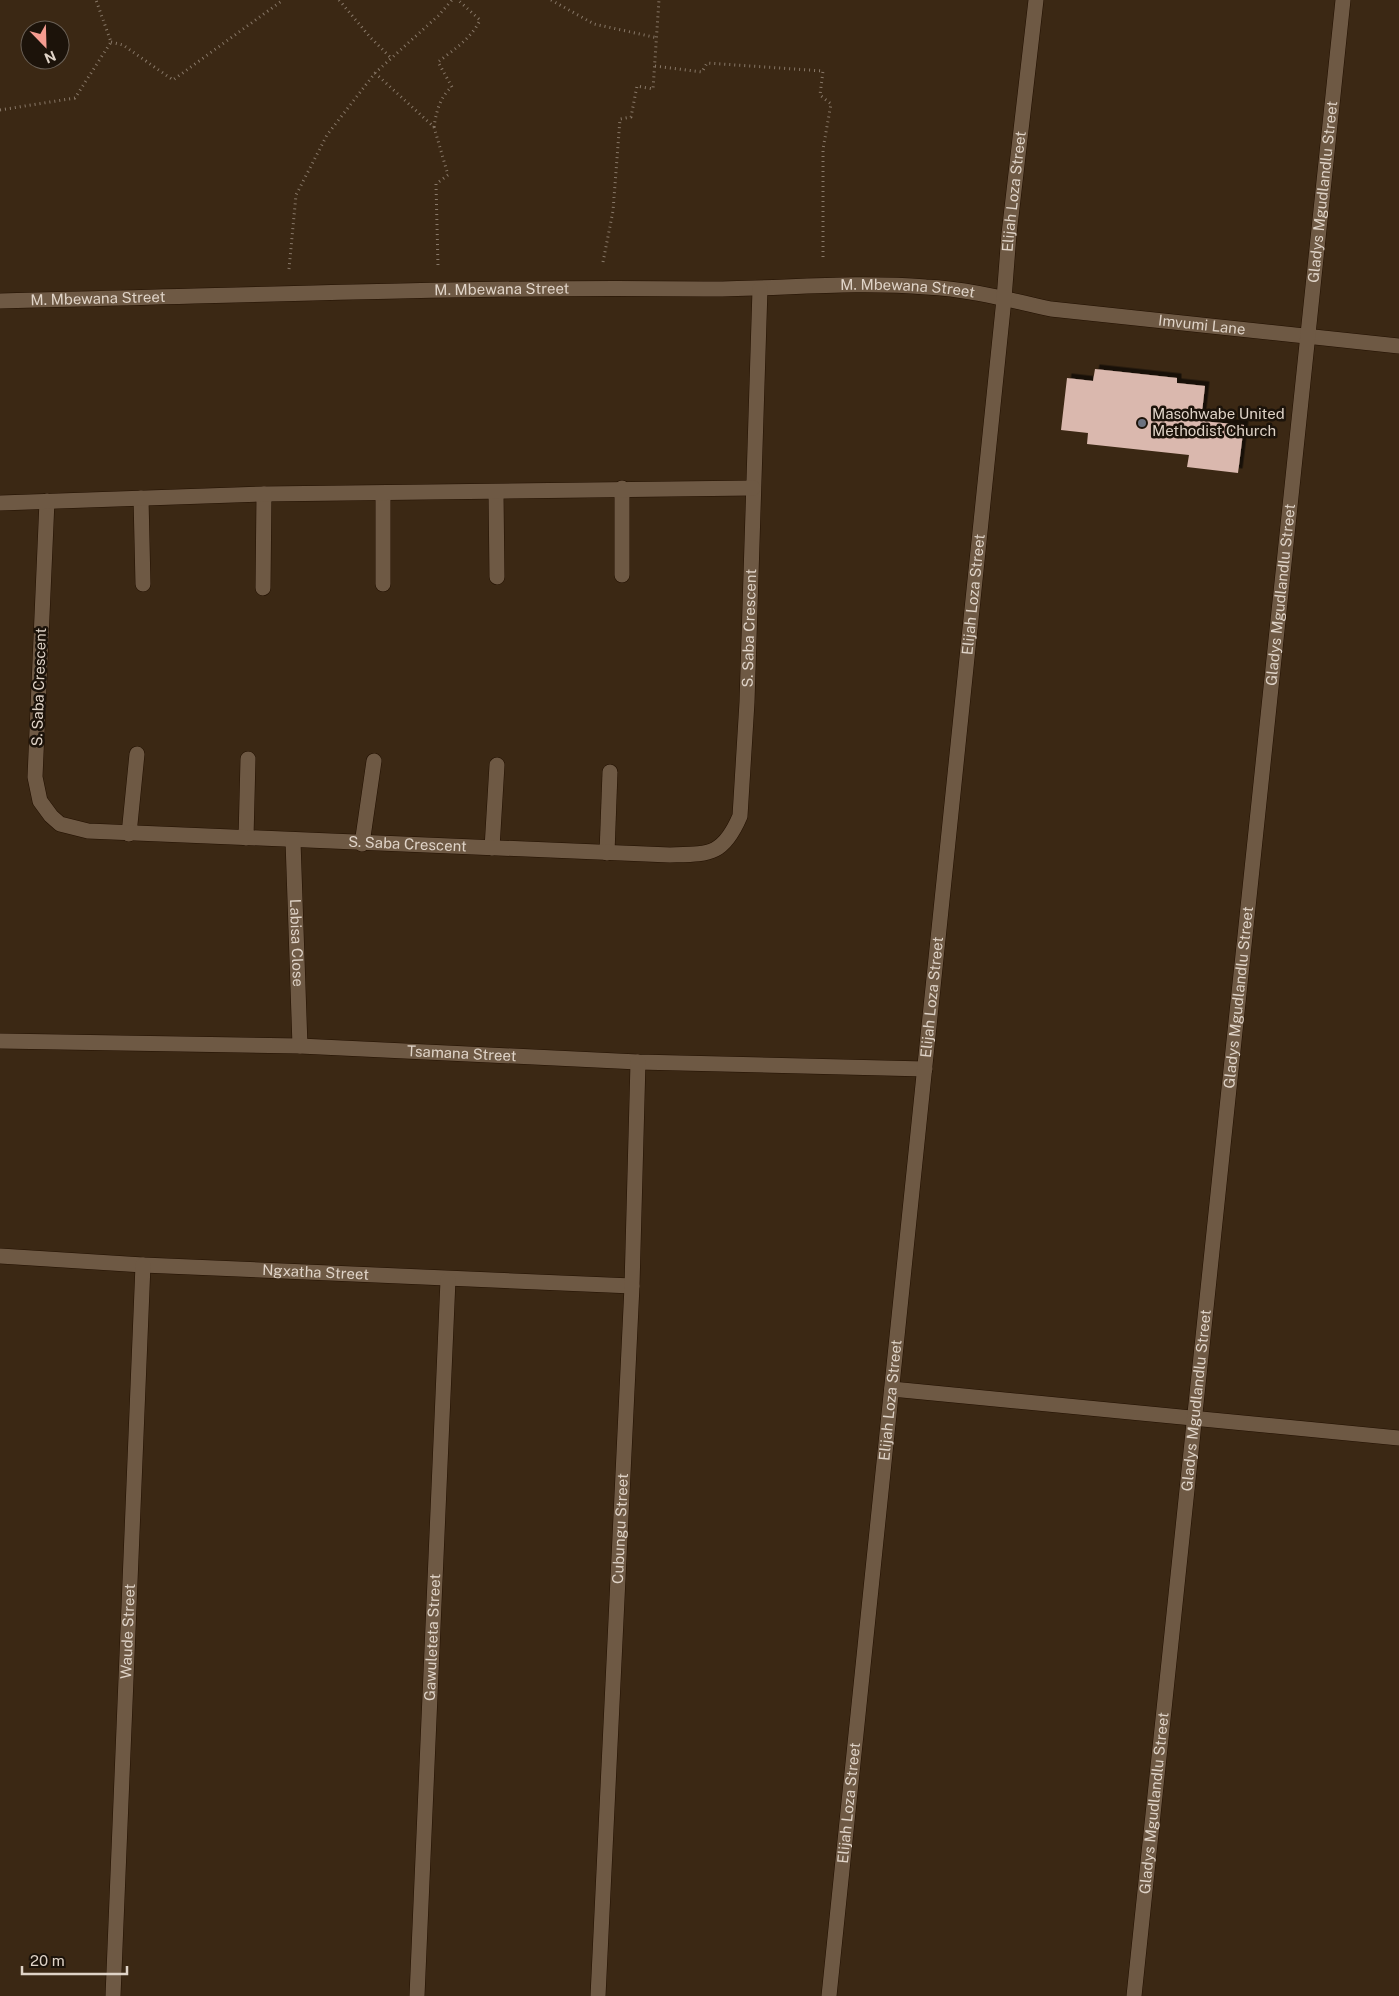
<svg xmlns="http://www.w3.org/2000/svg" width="1399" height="1996" viewBox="0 0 1399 1996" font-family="'Public Sans',sans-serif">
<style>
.building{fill:#dab8ae;filter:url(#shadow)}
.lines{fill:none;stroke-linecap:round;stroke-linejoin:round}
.lane-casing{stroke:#221000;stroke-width:16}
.street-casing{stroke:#221000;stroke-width:16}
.path{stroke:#887868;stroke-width:3;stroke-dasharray:1 4;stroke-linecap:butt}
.lane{stroke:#6e5944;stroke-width:15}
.street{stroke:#6e5944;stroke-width:15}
.worship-dot{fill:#6b7280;stroke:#1c130a;stroke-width:2}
.labels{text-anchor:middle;stroke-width:5;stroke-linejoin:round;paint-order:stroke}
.street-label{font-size:15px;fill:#dfd3c7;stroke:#1c130a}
.poi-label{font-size:15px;fill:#dfd3c7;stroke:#1c130a;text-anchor:start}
</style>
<defs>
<filter id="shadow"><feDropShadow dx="4.5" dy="-4.5" stdDeviation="0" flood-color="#0009"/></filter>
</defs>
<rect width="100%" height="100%" fill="#3b2814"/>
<path class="building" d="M1095 369 1177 378V383L1205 386 1201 421 1244 425 1238 473 1187 467 1189 455 1087 444 1088 433 1061 430 1067 378 1093 381Z"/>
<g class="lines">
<g class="lane-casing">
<g id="lane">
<path d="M496 493 497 577"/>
<path d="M141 498 143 584"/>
<path d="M622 575V488"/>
<path d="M383 584V494"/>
<path d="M263 588 264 494"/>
<path d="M129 834 137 754"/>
<path d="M246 838 248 759"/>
<path d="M362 844 374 761"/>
<path d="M492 848 497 765"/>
<path d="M607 853 610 772"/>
</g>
</g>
<g class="street-casing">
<g id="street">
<path id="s1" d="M0 301C234 296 469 286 704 289 778 289 852 281 926 287 968 289 1010 300 1051 309L1399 346"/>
<path id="s2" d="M47 501 35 777 40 801 51 816 60 824 88 831 670 855C709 854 723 856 740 816L747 702 760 289"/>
<path d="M0 503 264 494 753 488"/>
<path id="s3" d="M293 841 300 1046"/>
<path id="s4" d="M0 1041 300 1046 638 1062 925 1069"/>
<path id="s5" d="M0 1256 143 1265 632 1286"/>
<path d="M892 1389 1399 1438"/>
<path id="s6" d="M113 1996 143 1265"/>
<path id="s7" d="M417 1996 448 1280"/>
<path id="s8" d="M598 1996 632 1286 638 1062"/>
<path id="s9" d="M829 1996 1004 299 1009 234 1036 0"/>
<path id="s10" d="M1134 1996 1343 0"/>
</g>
</g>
<g class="path">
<path d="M339 0 370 37 390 57"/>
<path d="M551 0 594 24 658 38"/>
<path d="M111 42 123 45 173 80 283 0"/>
<path d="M655 66 702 72 707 63 823 71 820 95 831 104 823 149V259"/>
<path d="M375 73 434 127 448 175 436 184 438 266"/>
<path d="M0 110 75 98 111 42 96 0"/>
<path d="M434 127C436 113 440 96 452 87L438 62C452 51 472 38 480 20L458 0"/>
<path d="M603 262 613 211 620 119 631 117 637 86 653 89 659 0"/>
<path d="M289 269 296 195 327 135 375 73 438 16 452 0"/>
</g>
<use href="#lane" class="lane"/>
<use href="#street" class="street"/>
</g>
<circle class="worship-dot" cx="1142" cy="423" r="5"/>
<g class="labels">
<g class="street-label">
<text dy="5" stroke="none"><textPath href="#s9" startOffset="1814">Elijah Loza Street</textPath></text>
<text dy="5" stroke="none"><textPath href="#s10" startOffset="1814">Gladys Mgudlandlu Street</textPath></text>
<text dy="5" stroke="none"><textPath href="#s1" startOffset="502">M. Mbewana Street</textPath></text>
<text dy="5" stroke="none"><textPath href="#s1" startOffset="908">M. Mbewana Street</textPath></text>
<text dy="5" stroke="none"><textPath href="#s1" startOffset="98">M. Mbewana Street</textPath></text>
<text dy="5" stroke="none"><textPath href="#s1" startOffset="1205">Imvumi Lane</textPath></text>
<text dy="5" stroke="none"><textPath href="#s9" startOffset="1409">Elijah Loza Street</textPath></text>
<text dy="5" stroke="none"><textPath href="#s10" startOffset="1409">Gladys Mgudlandlu Street</textPath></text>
<text dy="5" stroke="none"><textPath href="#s2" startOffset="1219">S. Saba Crescent</textPath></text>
<text transform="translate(39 687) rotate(-88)" y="5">S. Saba Crescent</text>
<text dy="5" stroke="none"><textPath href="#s2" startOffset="680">S. Saba Crescent</textPath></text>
<text dy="5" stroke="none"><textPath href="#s3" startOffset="102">Labisa Close</textPath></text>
<text dy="5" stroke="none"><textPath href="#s9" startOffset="1004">Elijah Loza Street</textPath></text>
<text dy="5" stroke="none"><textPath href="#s10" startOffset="1004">Gladys Mgudlandlu Street</textPath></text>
<text dy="5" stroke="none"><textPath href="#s4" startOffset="462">Tsamana Street</textPath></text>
<text dy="5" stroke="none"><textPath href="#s5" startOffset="316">Ngxatha Street</textPath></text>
<text dy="5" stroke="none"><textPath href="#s9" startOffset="599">Elijah Loza Street</textPath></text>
<text dy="5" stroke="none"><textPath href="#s10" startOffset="599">Gladys Mgudlandlu Street</textPath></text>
<text dy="5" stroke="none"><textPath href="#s8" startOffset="468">Cubungu Street</textPath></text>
<text dy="5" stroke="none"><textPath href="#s6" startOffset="365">Waude Street</textPath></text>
<text dy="5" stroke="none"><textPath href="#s7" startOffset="359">Gawuleteta Street</textPath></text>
<text dy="5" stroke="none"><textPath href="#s9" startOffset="194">Elijah Loza Street</textPath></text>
<text dy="5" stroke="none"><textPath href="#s10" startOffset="194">Gladys Mgudlandlu Street</textPath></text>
</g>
<g class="poi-label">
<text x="1152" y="419">Masohwabe United<tspan x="1152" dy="17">Methodist Church</tspan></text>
</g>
</g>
<g transform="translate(45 45) rotate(157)"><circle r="24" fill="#1c130a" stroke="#6a6056"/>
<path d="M0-4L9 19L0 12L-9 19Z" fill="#f59c90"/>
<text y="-8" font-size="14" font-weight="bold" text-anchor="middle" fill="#dfd3c7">N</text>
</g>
<path d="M22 1966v8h105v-8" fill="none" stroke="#dfd3c7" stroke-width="2.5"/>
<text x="30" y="1966" font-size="15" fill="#dfd3c7" stroke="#1c130a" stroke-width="4" paint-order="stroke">20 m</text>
</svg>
